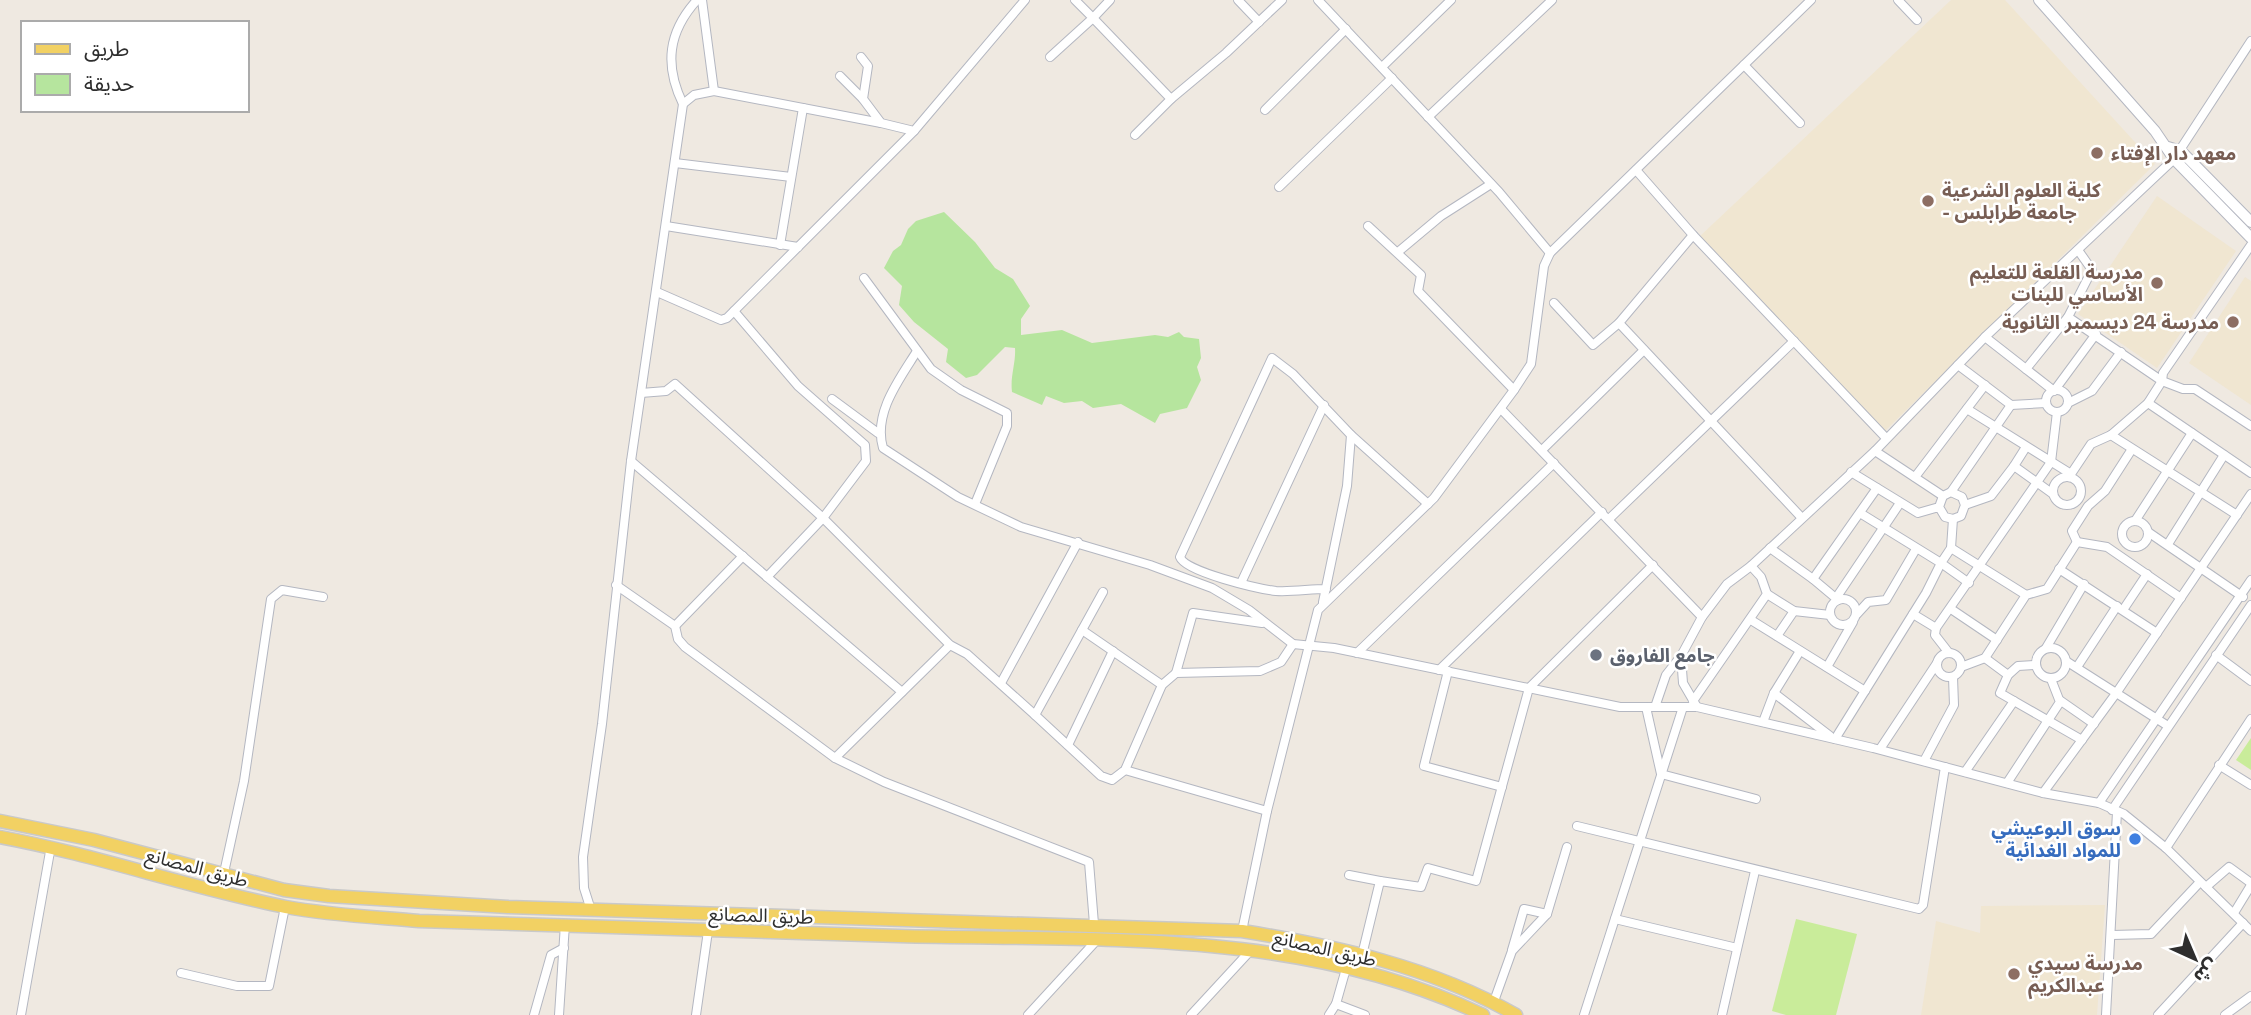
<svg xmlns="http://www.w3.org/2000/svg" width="2251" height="1015" viewBox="0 0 2251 1015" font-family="'Space Grotesk','Noto Sans Arabic',sans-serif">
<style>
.education{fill:#f0e6d1}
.green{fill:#b6e59e}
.pitch{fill:#c9ec9a}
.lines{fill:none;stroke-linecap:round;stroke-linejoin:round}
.minor-casing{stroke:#b4b7c1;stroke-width:10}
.tertiary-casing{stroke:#b4b7c1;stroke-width:12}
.primary-casing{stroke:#c9c9c9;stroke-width:15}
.minor{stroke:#fff;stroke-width:8}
.tertiary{stroke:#fff;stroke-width:10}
.primary{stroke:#f2d163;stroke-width:12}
.education-dot{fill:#8d6e63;stroke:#fff;stroke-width:2.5}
.worship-dot{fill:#6b7280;stroke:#fff;stroke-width:2.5}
.shop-dot{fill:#3f7fe0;stroke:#fff;stroke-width:2.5}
.labels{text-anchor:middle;stroke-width:5;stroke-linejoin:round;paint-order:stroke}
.education-label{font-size:19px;font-weight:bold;fill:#785e54;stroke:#fff;text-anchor:start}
.worship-label{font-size:19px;font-weight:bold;fill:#5b616d;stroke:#fff;text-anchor:start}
.shop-label{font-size:19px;font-weight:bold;fill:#366cbe;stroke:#fff;text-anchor:end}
.street-label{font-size:19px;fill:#2e2e2e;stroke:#fff}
</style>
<rect width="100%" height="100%" fill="#efe9e1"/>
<g class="education">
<path d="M1951 0H2005L2155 164 1884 432 1699 237Z"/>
<path d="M2157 196 2236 251 2157 368 2078 314Z"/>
<path d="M2245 277 2251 281V405L2189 363Z"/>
<path d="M2105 905 2097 1015H1921L1936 921 1980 933 1981 906Z"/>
</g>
<path class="green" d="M944 212 975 242 995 268 1013 279 1030 306 1021 319V335L1062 330 1092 343 1155 335 1168 337 1179 332 1184 337 1199 339 1201 358 1197 367 1201 380 1187 408 1160 414 1155 423 1121 404 1093 408 1082 401 1064 403 1046 396 1042 405 1012 392C1010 376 1016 363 1015 348L1005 347 977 375 966 378 946 362 948 349 914 322 899 305 902 286 884 268 893 251 901 245 908 229 916 221Z"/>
<g class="pitch">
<path d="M2251 738V770L2236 760Z"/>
<path d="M1796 919 1857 934 1836 1015H1786L1772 1011Z"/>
</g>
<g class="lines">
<g class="minor-casing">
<g id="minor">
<path d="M702 0 714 91"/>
<path d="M1110 0 1093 18 1171 99 1226 53 1282 0"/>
<path d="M1238 0 1259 22"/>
<path d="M1318 0 1499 192 1550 253"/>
<path d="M1898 0 1917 20"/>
<path d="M861 57 868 66 863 99 881 123 914 131 1025 0"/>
<path d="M1050 57 1093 18 1075 0"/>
<path d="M1744 65 1800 123"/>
<path d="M1382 67 1451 0"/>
<path d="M840 76 863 99"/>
<path d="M683 104C664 65 668 32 697 0"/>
<path d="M1265 110 1346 29"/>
<path d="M1428 117 1552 0"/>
<path d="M1135 135 1171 99"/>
<path d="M675 163 791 177"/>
<path d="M1636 170 1693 235 1886 438"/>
<path d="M1279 187 1392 78"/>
<path d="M666 226 798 247"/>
<path d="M1368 226 1421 275 1418 291 1514 390"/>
<path d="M1693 235 1619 323 1801 517"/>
<path d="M780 245 803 108"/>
<path d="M2078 250 2092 270 2068 317 2162 381 2183 389H2195L2251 426"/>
<path d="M1398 252 1441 216 1491 184"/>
<path d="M864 278 931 369 961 390 1007 413V426L975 504"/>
<path d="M657 292 721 320 727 318 914 131"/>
<path d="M1554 303 1593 345 1619 323"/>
<path d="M734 311 798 386 865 445 866 461 823 518 767 577"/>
<path d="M1985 337 2026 369 2068 317"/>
<path d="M917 351C899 380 873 413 883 448L958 497 1021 527 1150 565 1212 588 1249 610 1293 644 1334 648 1620 707H1697L1873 748 2043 793 2099 803 2124 814 2166 848 2251 931"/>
<path d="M1958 365 2011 405 2046 403"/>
<path d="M2026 369 2054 391 2096 334"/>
<circle cx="2057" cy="401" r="11"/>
<path d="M641 393 666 391 675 384 823 518 950 645 967 654 1035 715"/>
<path d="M832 399 878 433"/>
<path d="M2068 403 2092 391 2121 352"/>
<path d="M2148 403 2251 473"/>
<path d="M1501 409 1702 617"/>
<path d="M1967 409 2071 474"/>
<path d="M1351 435 1428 504"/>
<path d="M2111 435 2237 515"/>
<path d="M2026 447 2014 466 2053 494"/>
<path d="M1542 450 1644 350"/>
<path d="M1875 451 1943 496"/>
<path d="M631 461 902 692"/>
<path d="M1851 472 1918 513 1939 507 1943 496 1951 492 1962 497 1965 505 1961 516 1953 519 1945 517 1939 507"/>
<circle cx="2067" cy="491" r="14"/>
<path d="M1915 477 1985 385"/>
<path d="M2069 477 2091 444 2111 435 2148 403 2162 381 2163 373 2251 245"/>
<path d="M1951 492 2011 405"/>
<path d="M1965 505 1991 496 2014 466"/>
<path d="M1609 519 1794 341"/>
<path d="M1953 519 1951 548 1941 563 1969 583"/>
<path d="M2135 521 2192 433"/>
<circle cx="2135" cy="534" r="13"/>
<path d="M2148 532 2243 597"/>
<path d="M2077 542 2107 547 2181 598"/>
<path d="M2077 542 2072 531 2088 506 2105 491 2132 449"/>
<path d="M2168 544 2224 455"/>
<path d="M1770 548 1813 579 1877 488"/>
<path d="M1951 548 2026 595"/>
<path d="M2059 569 2157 633"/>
<path d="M1813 579 1838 600"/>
<path d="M1241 583 1324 405"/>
<path d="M616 585 675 626 678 639 685 647 835 758 884 782 1089 862 1094 924"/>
<path d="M1103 592 1035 715 1101 776 1112 780 1125 770 1162 685 1176 673 1260 671 1281 662 1293 644"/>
<path d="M1767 594 1794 611 1830 615"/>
<path d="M1836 598 1900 503"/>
<circle cx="1843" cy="612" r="13"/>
<path d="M1323 602 1347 486 1351 435 1293 374 1272 358 1180 557C1185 572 1259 589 1276 591 1293 592 1310 589 1326 589"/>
<path d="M1951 609 1997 640"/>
<path d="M2123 610 2147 574"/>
<path d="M1857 614 1868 602 1886 600 1916 549"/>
<path d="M1913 614 1936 628"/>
<path d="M1751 620 1865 691"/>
<path d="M675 626 743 556"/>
<path d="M1082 630 1162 685"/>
<path d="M1777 636 1794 611"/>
<circle cx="2051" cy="663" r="15"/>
<path d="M2046 648 2084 584"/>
<circle cx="1949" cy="665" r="12"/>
<path d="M1357 653 1554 463"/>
<path d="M1949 653 1935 635 1936 628 2051 462 2057 412"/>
<path d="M2216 655 2251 681"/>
<path d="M1985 658 2008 675"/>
<path d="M2066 661 2168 726"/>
<path d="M2036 665 2018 666 2008 675 2000 693 2082 740"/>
<path d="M1827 667 1853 622"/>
<path d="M1961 667 1985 658 2026 595 2047 589 2077 542"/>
<path d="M2077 667 2117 606"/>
<path d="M1439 670 1602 512"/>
<path d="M1448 671 1424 766 1502 787"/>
<path d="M1176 673 1193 613 1262 623"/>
<path d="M1001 683 1078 542"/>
<path d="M1774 693 1830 736"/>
<path d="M1693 701 1767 594 1761 577 1751 566"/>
<path d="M2061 701 2094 724"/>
<path d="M1646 707 1661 774 1756 799"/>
<path d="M1655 707 1666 675 1681 656"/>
<path d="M1697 707 1683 683 1681 656 1702 617 1727 584 1751 566 1875 451 1985 337 2174 159 2251 41"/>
<path d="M1763 722 1774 693 1800 651"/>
<path d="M1835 739 1926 593 1941 563 1860 513"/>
<path d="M1068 745 1113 651"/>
<path d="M1880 749 1937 663"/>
<path d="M835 758 950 645"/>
<path d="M1924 761 1954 705 1953 677"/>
<path d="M2219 765 2251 785"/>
<path d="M1125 770 1267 811"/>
<path d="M1965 772 2014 701"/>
<path d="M2007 783 2060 702 2051 679"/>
<path d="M2043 793 2117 692 2251 494"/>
<path d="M2099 803 2251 580"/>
<path d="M2112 810 2251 605"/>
<path d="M1577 826 1919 909 1923 905 1945 767"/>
<path d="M2166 848 2251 719"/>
<path d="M1349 875 1380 881"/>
<path d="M2206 887 2229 867 2251 883"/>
<path d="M220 891 244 781 271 599 282 590 323 597"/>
<path d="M591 910 584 888 583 857 602 724 631 461 683 104 694 95 714 91 881 123"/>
<path d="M2234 913 2251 885"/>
<path d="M1615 919 1737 948"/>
<path d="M1242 931 1267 811 1318 610 1434 498 1514 390 1531 364 1544 266 1550 253 1811 0"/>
<path d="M2112 935 2151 934 2200 882"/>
<path d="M1512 950 1524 909 1547 914"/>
<path d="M1351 951 1336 1004 1365 1015"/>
<path d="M1362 955 1380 881 1421 887 1428 868 1476 881 1529 688 1653 565"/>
<path d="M181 973 237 986H269L285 907"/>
<path d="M1493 1004 1512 951 1547 914 1567 847"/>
<path d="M21 1015 51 846"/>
<path d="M534 1015 551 955 564 948"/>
<path d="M559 1015 565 924"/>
<path d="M696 1015 708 931"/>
<path d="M1028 1015 1096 941"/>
<path d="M1191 1015 1251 950"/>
<path d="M1329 1015 1336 1004"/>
<path d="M1584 1015 1683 707"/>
<path d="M1722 1015 1755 871"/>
<path d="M2106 1015 2117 812"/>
<path d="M2158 1015 2243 923"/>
<path d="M2225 1015 2251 996"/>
</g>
</g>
<g class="tertiary-casing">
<g id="tertiary">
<path d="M2039 0 2155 131 2174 159 2251 238"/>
<path d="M2168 147 2181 151 2251 222"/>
</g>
</g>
<g class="primary-casing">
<g id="primary">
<path d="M0 821 94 840 284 890 329 896 508 907 1242 931C1336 946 1432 967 1516 1015"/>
<path d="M0 837C97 855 190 888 286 907 329 915 374 917 419 921 579 925 739 932 899 936 1095 941 1302 928 1483 1015"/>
</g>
</g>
<use href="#minor" class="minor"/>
<use href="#tertiary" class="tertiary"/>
<use href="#primary" class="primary"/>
</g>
<g class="education-dot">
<circle cx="2097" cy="153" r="7"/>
<circle cx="1928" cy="201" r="7"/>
<circle cx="2157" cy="283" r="7"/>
<circle cx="2233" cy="322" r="7"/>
<circle cx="2014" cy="974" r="7"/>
</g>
<circle class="worship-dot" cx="1596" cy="655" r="7"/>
<circle class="shop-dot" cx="2135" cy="839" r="7"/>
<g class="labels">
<g class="education-label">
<text x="2111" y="160">معهد دار الإفتاء</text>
<text x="1942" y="197">كلية العلوم الشرعية<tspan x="1942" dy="22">- جامعة طرابلس</tspan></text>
<text x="2143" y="279" text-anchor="end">مدرسة القلعة للتعليم<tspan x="2143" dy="22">الأساسي للبنات</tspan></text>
<text x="2219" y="329" text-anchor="end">مدرسة 24 ديسمبر الثانوية</text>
<text x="2028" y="970">مدرسة سيدي<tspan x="2028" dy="22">عبدالكريم</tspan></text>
</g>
<g class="worship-label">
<text x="1610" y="662">جامع الفاروق</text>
</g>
<g class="shop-label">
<text x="2121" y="835">سوق البوعيشي<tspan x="2121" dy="22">للمواد الغدائية</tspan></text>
</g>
<g class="street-label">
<text transform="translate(197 867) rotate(15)" y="7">طريق المصانع</text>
<text transform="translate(761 915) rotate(2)" y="7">طريق المصانع</text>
<text transform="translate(1325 948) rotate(13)" y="7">طريق المصانع</text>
</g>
</g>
<rect x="21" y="21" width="228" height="91" fill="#ffffff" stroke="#ababab" stroke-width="2"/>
<rect x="35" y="44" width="35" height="10" fill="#f2d163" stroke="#ababab" stroke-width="2"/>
<text x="84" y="56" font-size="21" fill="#2e2e2e">طريق</text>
<rect x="35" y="74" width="35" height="21" fill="#b6e59e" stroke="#ababab" stroke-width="2"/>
<text x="84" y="91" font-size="21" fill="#2e2e2e">حديقة</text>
<g transform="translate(2195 959) rotate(136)" stroke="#ffffff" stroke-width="5" paint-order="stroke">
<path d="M0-5L12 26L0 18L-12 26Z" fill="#2e2e2e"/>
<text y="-10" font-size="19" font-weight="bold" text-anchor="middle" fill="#2e2e2e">ش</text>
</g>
</svg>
